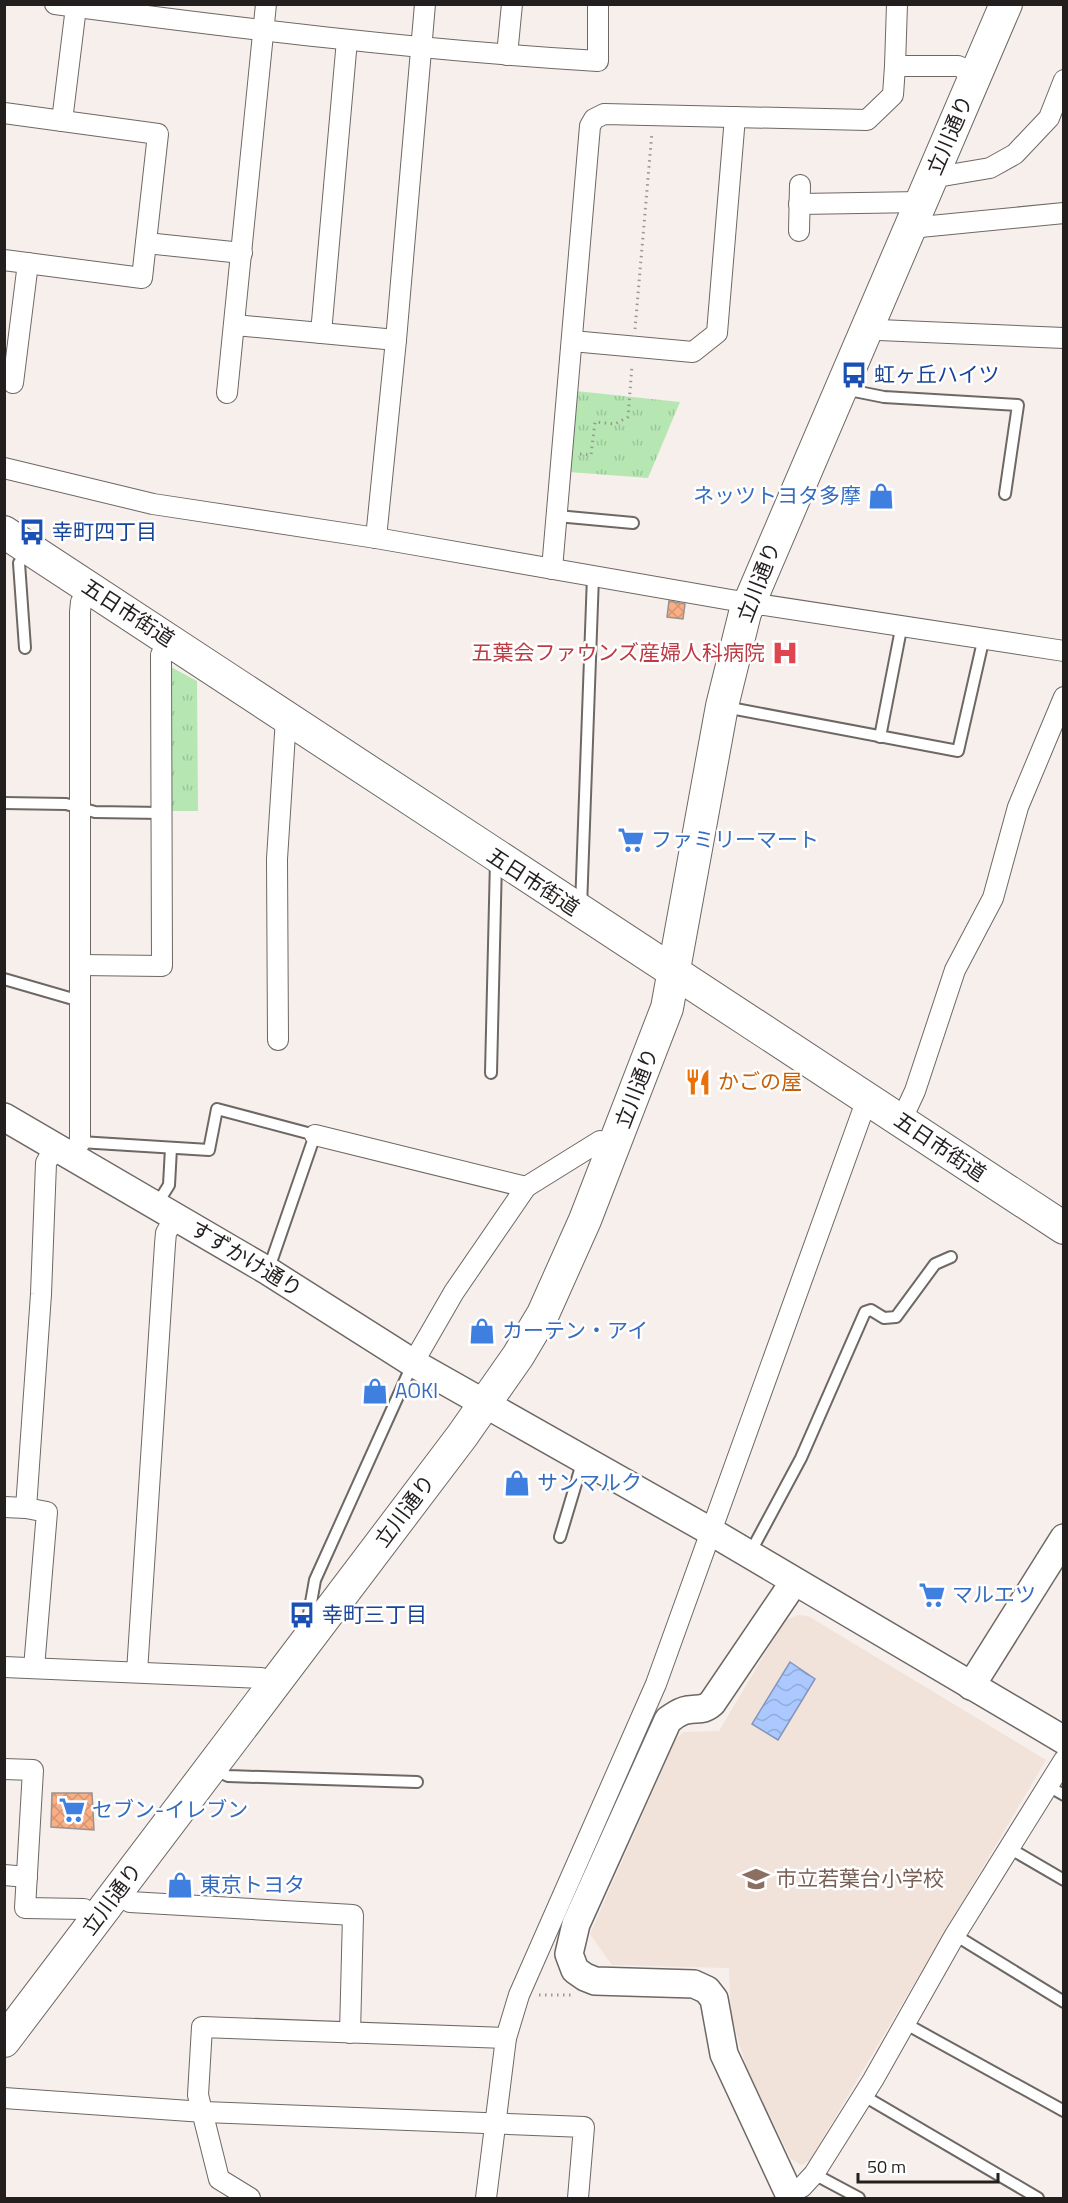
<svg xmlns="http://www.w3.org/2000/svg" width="1068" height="2203" viewBox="0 0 1068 2203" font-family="'Titillium Web','Noto Sans JP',sans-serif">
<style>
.built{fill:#f1e2da}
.park{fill:url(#park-tufts)}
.water{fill:url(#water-waves);stroke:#8295bc;stroke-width:1.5}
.building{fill:url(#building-cross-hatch);stroke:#9a9390;stroke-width:1.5}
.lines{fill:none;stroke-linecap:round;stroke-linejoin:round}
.lane-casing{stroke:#6e6865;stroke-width:14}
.street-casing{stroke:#6e6865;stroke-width:22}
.secondary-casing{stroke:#6e6865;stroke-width:30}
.primary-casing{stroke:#6e6865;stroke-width:34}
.path{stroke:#9c9694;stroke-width:3;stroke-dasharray:1.5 4.5;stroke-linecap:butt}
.lane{stroke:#fff;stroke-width:10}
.street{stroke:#fff;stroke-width:20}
.secondary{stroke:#fff;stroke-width:27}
.primary{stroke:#fff;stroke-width:32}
.labels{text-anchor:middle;stroke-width:5;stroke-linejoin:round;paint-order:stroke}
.street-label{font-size:21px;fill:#221f1e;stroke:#fff}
.transit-label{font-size:21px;fill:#164399;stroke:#fff;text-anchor:start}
.shop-label{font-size:21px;fill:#366cbe;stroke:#fff;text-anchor:start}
.health-label{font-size:21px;fill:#be3a42;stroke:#fff;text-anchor:end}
.food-label{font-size:21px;fill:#c56008;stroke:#fff;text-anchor:start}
.education-label{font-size:21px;fill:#785e54;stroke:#fff;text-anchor:start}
</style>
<defs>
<pattern id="park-tufts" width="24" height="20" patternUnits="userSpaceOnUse" patternTransform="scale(1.5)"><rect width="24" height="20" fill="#b6e7b3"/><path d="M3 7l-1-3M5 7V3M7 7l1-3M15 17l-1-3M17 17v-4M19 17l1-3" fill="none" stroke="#9cc69a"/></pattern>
<pattern id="water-waves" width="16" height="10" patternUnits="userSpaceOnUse" patternTransform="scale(1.5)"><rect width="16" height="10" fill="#abc8ff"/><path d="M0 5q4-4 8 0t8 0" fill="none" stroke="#93abda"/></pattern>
<pattern id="building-cross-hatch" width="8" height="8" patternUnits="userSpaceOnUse" patternTransform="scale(1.5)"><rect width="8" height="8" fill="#f9ae84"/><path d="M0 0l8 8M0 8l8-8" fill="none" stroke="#d59572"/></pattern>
</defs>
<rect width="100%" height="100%" fill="#f7efeb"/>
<path class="built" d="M798 1615 808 1616 1046 1760 810 2160 802 2165 791 2159 747 2069 731 2015 729 1968 612 1965 590 1934 676 1739 683 1732 719 1731 785 1620Z"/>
<g class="park">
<path d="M576 391 680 402 648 478 569 472Z"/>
<path d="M171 667 197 681 198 811H171Z"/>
</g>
<path class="water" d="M790 1662 815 1679 778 1740 752 1724Z"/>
<g class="building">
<path d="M669 601 685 604 683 619 667 617Z"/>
<path d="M52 1793H92L94 1830 51 1827Z"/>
</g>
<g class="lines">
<g class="lane-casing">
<g id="lane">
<path d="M844 389 884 397 1018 405 1005 494"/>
<path d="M557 516 633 523"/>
<path d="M25 648 19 563 27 551"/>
<path d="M725 707 958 751 984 637"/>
<path d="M880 737 902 624"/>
<path d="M4 803 66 804 95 812 162 813"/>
<path d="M581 907 593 576"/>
<path d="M4 979 80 1001"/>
<path d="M491 1073 496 860"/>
<path d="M80 1142 209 1150 217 1109 315 1135 268 1271"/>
<path d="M157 1204 169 1185 171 1148"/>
<path d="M560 1537 583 1460"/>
<path d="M749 1555 801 1458 865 1312 871 1310 884 1318 896 1317 935 1264 951 1257"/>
<path d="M307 1625 315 1580 413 1363"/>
<path d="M215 1770 228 1776 417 1782"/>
<path d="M1048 1786 1064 1795"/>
<path d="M1009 1848 1064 1880"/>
<path d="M955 1935 1064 2002"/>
<path d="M906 2024 1064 2111"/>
<path d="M864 2096 1038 2198"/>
<path d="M814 2174 859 2198"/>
</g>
</g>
<g class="street-casing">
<g id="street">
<path d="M55 4C236 28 416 50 598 61V4"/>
<path d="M507 55 512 4"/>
<path d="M895 66 897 4"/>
<path d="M4 113 158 134 142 278 4 260"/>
<path d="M62 121 76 7"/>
<path d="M931 178 990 168 1015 154 1049 118 1064 80"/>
<path d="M799 204 921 202"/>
<path d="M910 228 1064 213"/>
<path d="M799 231 800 185"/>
<path d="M146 243 242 253"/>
<path d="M235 325 396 340"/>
<path d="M868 326 879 330 1064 338"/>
<path d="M321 333 347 40"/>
<path d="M572 341 693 352 717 333 735 117"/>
<path d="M13 383 28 263"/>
<path d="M227 393 266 4"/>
<path d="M4 468 153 504 376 538 731 600 1064 651"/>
<path d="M376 538 396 340 425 4"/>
<path d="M552 569 590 126 594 119 604 114 867 120 893 95 895 66H958L976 74"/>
<path d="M80 965 162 966 161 655 169 640"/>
<path d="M278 1040 277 859 286 718"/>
<path d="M901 1121 915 1091 955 970 993 898 1018 807 1064 697"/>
<path d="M315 1135 526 1187"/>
<path d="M72 1155 80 1142V612L81 602 89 589"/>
<path d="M413 1363 454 1292 526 1187 600 1141 614 1146"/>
<path d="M4 1507 26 1508"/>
<path d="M4 1667 261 1678 273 1687"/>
<path d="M34 1668 47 1512 26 1508 41 1294 46 1163 55 1146"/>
<path d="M137 1672 165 1244 166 1233 175 1217"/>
<path d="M4 1769 33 1770 25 1908 84 1909 96 1919"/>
<path d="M4 1875 27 1877"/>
<path d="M116 1893 130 1902 353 1915 350 2033"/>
<path d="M4 2098 204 2112 584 2127 578 2198"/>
<path d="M789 2193 802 2187 814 2174 873 2080 955 1935 1064 1760"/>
<path d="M250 2198 219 2179 198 2095 202 2027 506 2038"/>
<path d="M486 2198 506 2038 519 1995 656 1684 867 1099"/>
</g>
</g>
<g class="secondary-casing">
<g id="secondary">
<path d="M4 1117 268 1271 413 1363 710 1531 1064 1740"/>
<path d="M971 1686 1064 1538"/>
<path d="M791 2198 724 2054 714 1999 707 1990 694 1984 595 1981 585 1977 575 1970 569 1954 576 1924 668 1720C674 1716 680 1711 687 1710 698 1708 703 1711 712 1703L794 1582"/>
</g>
</g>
<g class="primary-casing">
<g id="primary">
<path d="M4 532 1064 1228"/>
<path d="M4 2041 462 1436 518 1356 543 1314 585 1220 667 1008 722 706 745 613 1006 4"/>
</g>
</g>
<g class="path">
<path d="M635 329 652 132"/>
<path d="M580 454 591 455 595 422 615 424 628 417 632 365"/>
<path d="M539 1995H571"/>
</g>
<use href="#lane" class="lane"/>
<use href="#street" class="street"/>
<use href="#secondary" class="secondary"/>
<use href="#primary" class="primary"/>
</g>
<defs>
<g id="bus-bare" transform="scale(2.07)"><path d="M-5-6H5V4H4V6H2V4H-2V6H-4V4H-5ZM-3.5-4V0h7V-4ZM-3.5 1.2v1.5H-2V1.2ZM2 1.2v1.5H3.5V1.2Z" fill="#1a4fb4" stroke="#fff" stroke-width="2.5" paint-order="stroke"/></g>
<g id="shop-bare" transform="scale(2.07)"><path d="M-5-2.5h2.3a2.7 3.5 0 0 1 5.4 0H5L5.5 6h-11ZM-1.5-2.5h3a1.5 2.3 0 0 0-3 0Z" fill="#3f7fe0" stroke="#fff" stroke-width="2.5" paint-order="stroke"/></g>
<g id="hospital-bare" transform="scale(2.07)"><path d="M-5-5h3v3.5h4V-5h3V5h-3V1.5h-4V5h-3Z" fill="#e0444e" stroke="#fff" stroke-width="2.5" paint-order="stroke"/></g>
<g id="supermarket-bare" transform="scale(2.07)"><path d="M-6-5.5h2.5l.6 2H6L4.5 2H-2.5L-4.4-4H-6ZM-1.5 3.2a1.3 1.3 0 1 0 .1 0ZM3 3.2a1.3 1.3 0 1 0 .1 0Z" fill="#3f7fe0" stroke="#fff" stroke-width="2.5" paint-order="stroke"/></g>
<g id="restaurant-bare" transform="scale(2.07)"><path d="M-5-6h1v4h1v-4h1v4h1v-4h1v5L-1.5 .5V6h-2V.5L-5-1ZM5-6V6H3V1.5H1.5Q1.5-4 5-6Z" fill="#e8710a" stroke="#fff" stroke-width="2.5" paint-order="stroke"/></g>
<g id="school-bare" transform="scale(2.07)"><path d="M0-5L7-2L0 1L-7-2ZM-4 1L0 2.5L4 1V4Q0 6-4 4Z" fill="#8d6e63" stroke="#fff" stroke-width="2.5" paint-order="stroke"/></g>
</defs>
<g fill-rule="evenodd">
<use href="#bus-bare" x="854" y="375"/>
<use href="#shop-bare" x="881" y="496"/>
<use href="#bus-bare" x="32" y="532"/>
<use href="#hospital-bare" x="785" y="653"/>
<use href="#supermarket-bare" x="631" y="840"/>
<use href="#restaurant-bare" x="698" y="1082"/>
<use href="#shop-bare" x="482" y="1331"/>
<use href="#shop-bare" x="375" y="1391"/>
<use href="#shop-bare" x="517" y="1483"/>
<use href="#supermarket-bare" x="932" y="1595"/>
<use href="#bus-bare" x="302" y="1615"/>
<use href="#supermarket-bare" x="72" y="1810"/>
<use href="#school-bare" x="756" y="1879"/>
<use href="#shop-bare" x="180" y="1885"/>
</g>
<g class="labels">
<g class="street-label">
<text transform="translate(950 135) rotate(-67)" y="7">立川通り</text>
<text transform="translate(759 582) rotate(-69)" y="7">立川通り</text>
<text transform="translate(128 613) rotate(33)" y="7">五日市街道</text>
<text transform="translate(533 882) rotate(33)" y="7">五日市街道</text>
<text transform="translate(637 1088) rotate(-69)" y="7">立川通り</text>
<text transform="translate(940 1147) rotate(34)" y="7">五日市街道</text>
<text transform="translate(246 1259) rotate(31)" y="7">すずかけ通り</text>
<text transform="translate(405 1511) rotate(-53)" y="7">立川通り</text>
<text transform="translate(112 1899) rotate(-53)" y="7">立川通り</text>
</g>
<g class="transit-label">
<text x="874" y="382">虹ヶ丘ハイツ</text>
<text x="52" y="539">幸町四丁目</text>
<text x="322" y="1622">幸町三丁目</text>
</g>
<g class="shop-label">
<text x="861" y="503" text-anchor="end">ネッツトヨタ多摩</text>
<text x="651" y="847">ファミリーマート</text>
<text x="502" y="1338">カーテン・アイ</text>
<text x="395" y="1398">AOKI</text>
<text x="537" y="1490">サンマルク</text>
<text x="952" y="1602">マルエツ</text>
<text x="92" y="1817">セブン-イレブン</text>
<text x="200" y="1892">東京トヨタ</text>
</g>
<g class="health-label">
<text x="765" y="660">五葉会ファウンズ産婦人科病院</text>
</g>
<g class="food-label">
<text x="718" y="1089">かごの屋</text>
</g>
<g class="education-label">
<text x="776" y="1886">市立若葉台小学校</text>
</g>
</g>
<rect width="1068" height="2203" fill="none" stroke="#221f1e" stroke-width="12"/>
<path d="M858 2173v9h140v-9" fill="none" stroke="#221f1e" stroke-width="3"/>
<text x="867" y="2173" font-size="18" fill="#221f1e" stroke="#ffffff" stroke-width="4.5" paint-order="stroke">50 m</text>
</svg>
